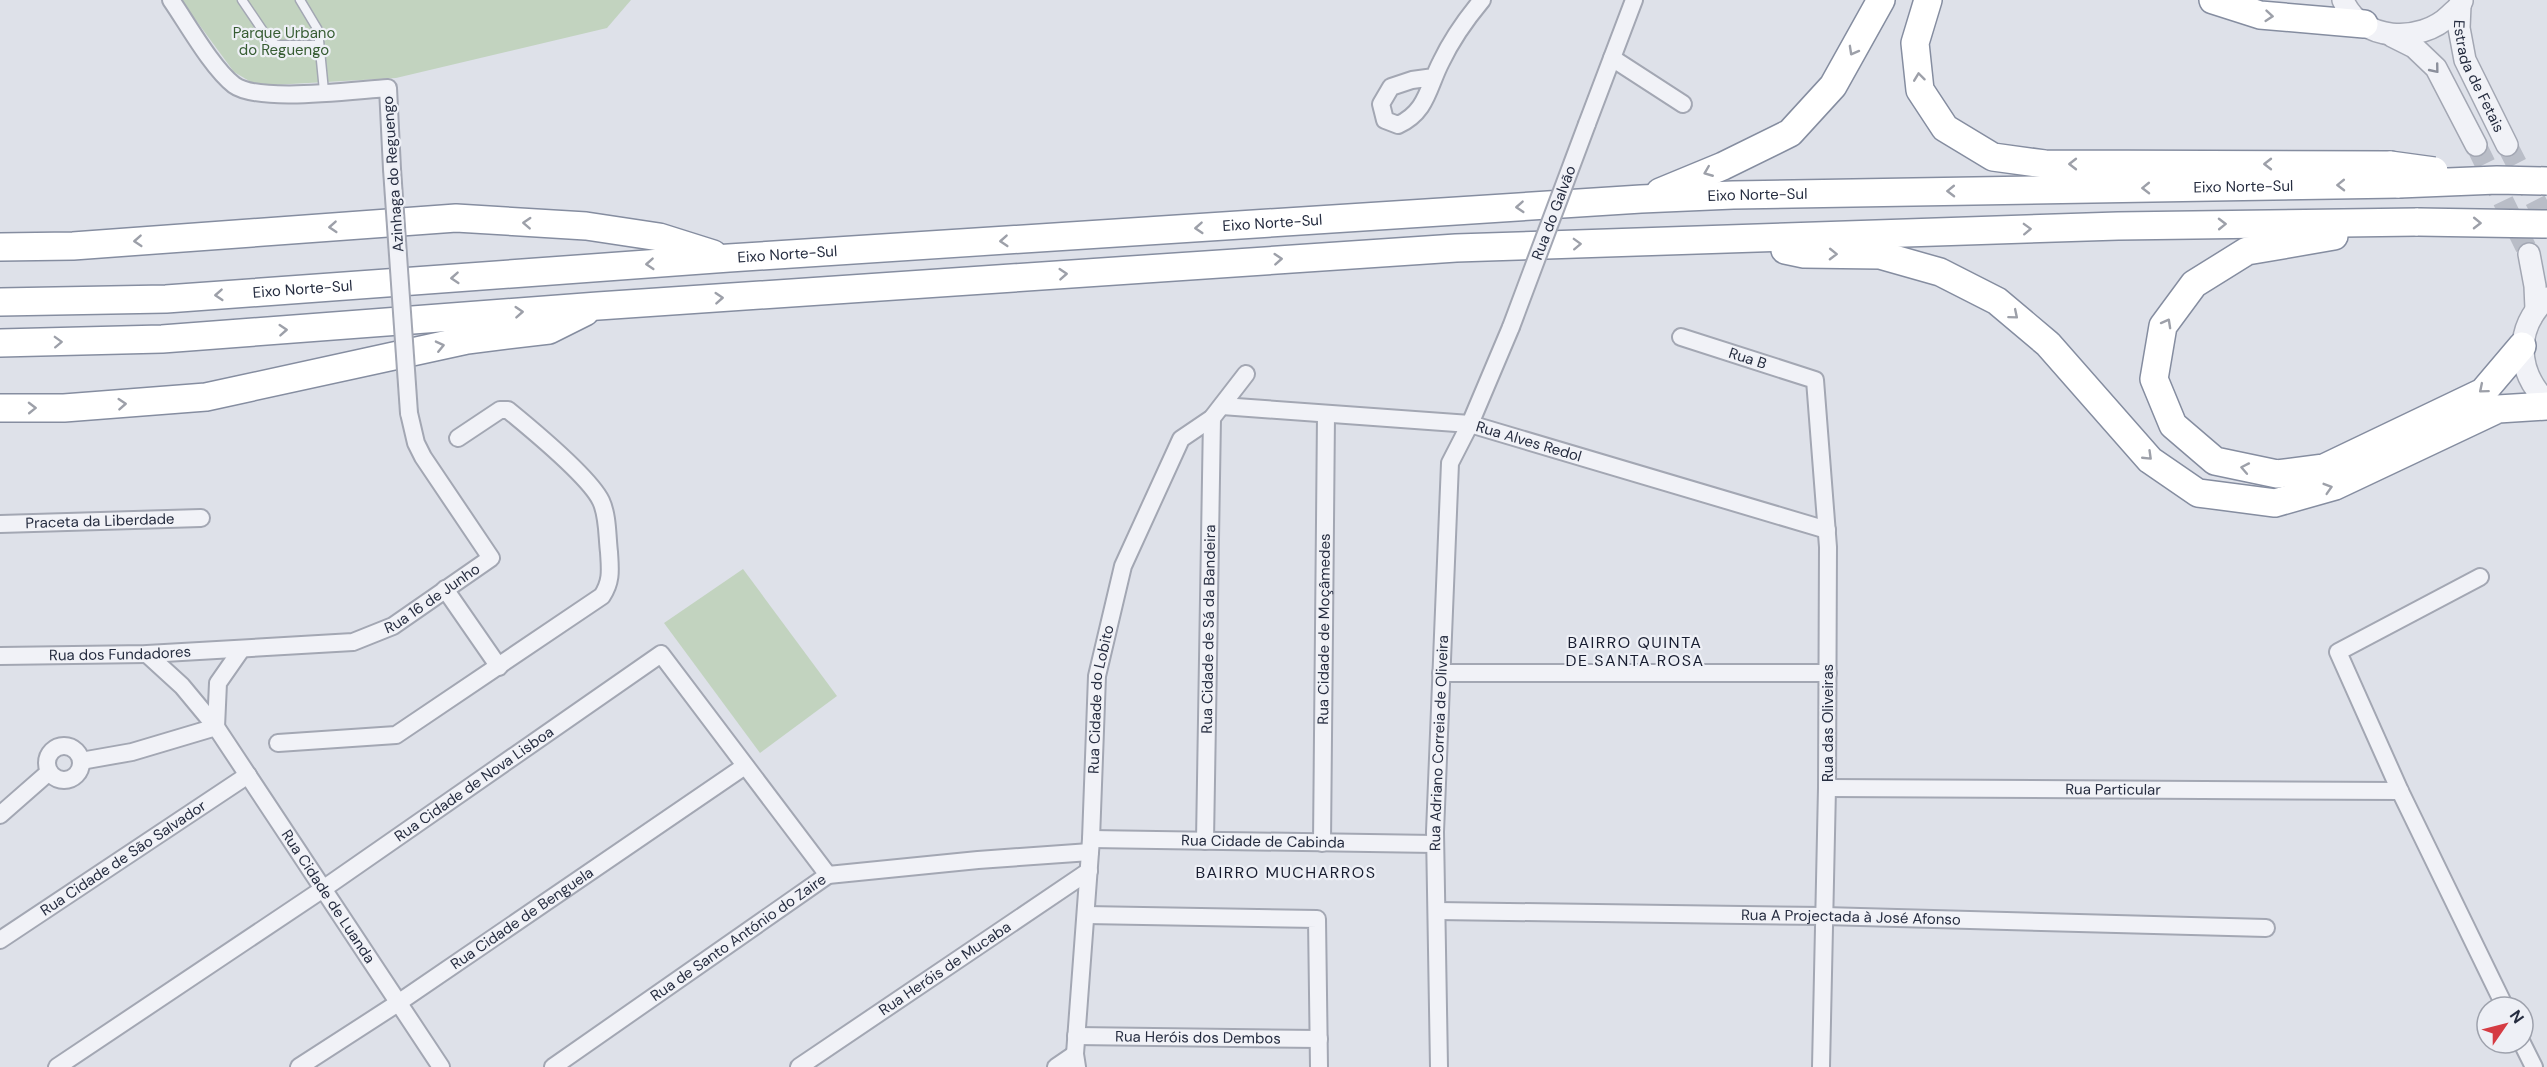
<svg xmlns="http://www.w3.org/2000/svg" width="2547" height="1067" viewBox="0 0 2547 1067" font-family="'DM Sans',sans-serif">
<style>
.green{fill:#c2d3bf}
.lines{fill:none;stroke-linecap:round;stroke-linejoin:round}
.tertiary-tunnel{stroke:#b9bdc7;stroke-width:21;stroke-dasharray:21 10;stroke-linecap:butt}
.service-casing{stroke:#a3a7b3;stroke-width:11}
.minor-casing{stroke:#a3a7b3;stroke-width:20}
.tertiary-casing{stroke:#a3a7b3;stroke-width:24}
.trunk-casing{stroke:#858da0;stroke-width:30}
.service{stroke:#f1f2f7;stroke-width:8}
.minor{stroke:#f1f2f7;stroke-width:16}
.tertiary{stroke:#f1f2f7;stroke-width:21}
.trunk{stroke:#fff;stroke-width:27}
.minor-bridge-casing{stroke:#a3a7b3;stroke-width:20;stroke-linecap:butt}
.trunk-bridge-casing{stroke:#858da0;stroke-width:30;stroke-linecap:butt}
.minor-bridge{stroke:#f1f2f7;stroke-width:16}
.trunk-bridge{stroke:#fff;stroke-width:27}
.oneway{stroke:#9da0a9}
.oneway2{stroke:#8c909c}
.labels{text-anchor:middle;stroke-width:4.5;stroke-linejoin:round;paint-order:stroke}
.park-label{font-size:15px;fill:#375d33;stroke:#eef0f6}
.street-label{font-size:15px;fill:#262d40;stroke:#eef0f6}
.neighbourhood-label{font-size:16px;letter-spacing:1.5px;fill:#191e31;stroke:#eef0f6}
</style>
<rect width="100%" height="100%" fill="#dee1e9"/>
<g class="green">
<path d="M181 0H631L607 28 396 78 273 85 251 82 234 72Z"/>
<path d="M743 569 837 696 760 753 664 623Z"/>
</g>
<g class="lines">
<g class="tertiary-tunnel">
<path d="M2476 145 2529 254"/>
<path d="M2507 145 2547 223"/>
</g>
<g class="service-casing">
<g id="service">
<path d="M242 0 265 34 276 45H319"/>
<path d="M300 0 318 30 324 91"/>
</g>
</g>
<g class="minor-casing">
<g id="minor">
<path d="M171 0C187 23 212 68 234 85 258 103 354 90 388 88L392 169"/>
<path d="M1612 58 1683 104"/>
<path d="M1434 77 1412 80 1391 87 1381 104 1385 120 1398 125C1427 112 1428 87 1441 62 1451 41 1467 18 1482 0"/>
<path d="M1587 124 1634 0"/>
<path id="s1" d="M1681 337 1815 380 1828 547 1827 788 1821 1067"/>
<path id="s2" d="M1222 406 1470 424 1827 530"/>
<path id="s3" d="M0 524 201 518"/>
<path d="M2480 577 2338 652 2400 791 2505 1007"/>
<path d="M445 589 499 667"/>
<path id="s4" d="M147 654 182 686 216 727 441 1067"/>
<path id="s5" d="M0 656 147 654 353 642 393 626 491 558 423 457 416 443 409 413"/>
<path d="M1441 673H1828"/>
<path d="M216 727 218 683 241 650"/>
<path d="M278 743 396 735 602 596C612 581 610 569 609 552 607 536 608 516 601 501 590 478 530 428 508 410H500L458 438"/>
<circle cx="64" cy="763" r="17"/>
<path d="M81 761 132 752 216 727"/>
<path id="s6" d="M1827 788 2400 791"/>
<path d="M0 815 49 772"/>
<path id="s7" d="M1091 839 1435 844"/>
<path id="s8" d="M1205 841 1212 418"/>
<path id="s9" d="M1322 843 1326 415"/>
<path id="s10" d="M1437 911 1824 916 2266 928"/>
<path d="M1086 915 1317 919 1319 1067"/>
<path id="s11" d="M0 940 248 775"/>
<path id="s12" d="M1076 1036 1319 1039"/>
<path d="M2522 1043 2534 1067"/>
<path id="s13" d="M57 1067 323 889 661 654 828 875"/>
<path id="s14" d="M299 1067 398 1003 745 766"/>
<path id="s15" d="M553 1067 828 875 978 860 1090 852"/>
<path id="s16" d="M799 1067 1089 871"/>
<path d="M1056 1067 1075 1054"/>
<path id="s17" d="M1077 1067 1075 1054 1091 839 1097 676 1123 566 1181 439 1212 418 1246 374"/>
<path id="s18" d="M1439 1067 1435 832 1450 463 1470 424 1511 327"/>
</g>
</g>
<g class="tertiary-casing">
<g id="tertiary">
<path d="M2343 0C2360 42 2421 44 2450 15 2455 10 2460 7 2462 1"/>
<path id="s19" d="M2460 5 2459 28 2465 60 2507 145"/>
<path d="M2392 36 2414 47 2436 68 2476 145"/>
<path d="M2529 254 2535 286 2536 309"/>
<path d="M2547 298C2514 329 2516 371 2547 402"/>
</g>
</g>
<g class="trunk-casing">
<g id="trunk">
<path d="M1928 0 1915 43 1920 90 1945 128 1993 157 2045 164 2390 165"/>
<path d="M2213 0 2260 15 2364 24"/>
<path d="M1660 192 1723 166 1790 133 1833 86 1881 0"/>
<path d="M2334 236 2247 251 2194 284 2163 326 2154 379 2173 425 2215 461 2277 474 2324 468 2483 392 2522 346"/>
<path d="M0 247 73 246 456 218 586 226 659 237 713 254"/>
<path d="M1785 250 1804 254 1880 255 1940 272 1997 301 2048 344 2150 460 2198 493 2275 503 2335 486 2498 409 2547 406"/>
<path id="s20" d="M0 302 166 299 729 258 1641 199 1733 195 2399 184"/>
<path d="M0 343 162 339 598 306 1456 248 2118 226 2418 222"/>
<path d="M0 408H64L206 397 467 340 549 330 585 312"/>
</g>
</g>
<use href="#service" class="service"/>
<use href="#minor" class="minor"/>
<use href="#tertiary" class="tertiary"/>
<use href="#trunk" class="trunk"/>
<g class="minor-bridge-casing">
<g id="minor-bridge">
<path d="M392 169 409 413"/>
<path id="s21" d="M1511 327 1587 124"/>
</g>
</g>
<g class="trunk-bridge-casing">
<g id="trunk-bridge">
<path d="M2390 165 2434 171"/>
<path d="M2399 184 2497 180 2547 181"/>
<path d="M2418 222 2547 224"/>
</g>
</g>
<use href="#minor-bridge" class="minor-bridge"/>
<use href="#trunk-bridge" class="trunk-bridge"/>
</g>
<defs><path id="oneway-chevron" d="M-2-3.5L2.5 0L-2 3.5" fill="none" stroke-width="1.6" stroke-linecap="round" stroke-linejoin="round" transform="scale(1.5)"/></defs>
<g class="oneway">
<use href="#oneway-chevron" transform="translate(2269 16) rotate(5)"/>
<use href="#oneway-chevron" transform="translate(1853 51) rotate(119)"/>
<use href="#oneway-chevron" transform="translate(1919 77) rotate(-97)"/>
<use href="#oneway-chevron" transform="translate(2073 164) rotate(180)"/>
<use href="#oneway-chevron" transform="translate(2268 164) rotate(-180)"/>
<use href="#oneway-chevron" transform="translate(1708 172) rotate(158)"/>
<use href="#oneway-chevron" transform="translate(2341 185) rotate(179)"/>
<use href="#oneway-chevron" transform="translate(2146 188) rotate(179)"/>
<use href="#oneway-chevron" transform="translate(1951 191) rotate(179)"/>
<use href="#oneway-chevron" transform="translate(1520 207) rotate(176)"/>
<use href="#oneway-chevron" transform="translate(527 223) rotate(-177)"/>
<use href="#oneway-chevron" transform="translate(2477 223) rotate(1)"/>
<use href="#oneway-chevron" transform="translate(2222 224) rotate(-1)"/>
<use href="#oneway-chevron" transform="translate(333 227) rotate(176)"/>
<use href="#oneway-chevron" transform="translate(1199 228) rotate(176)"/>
<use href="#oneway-chevron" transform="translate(2027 229) rotate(-2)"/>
<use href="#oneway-chevron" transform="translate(138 241) rotate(176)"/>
<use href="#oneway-chevron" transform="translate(1004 241) rotate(176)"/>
<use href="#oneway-chevron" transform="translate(1577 244) rotate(-2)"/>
<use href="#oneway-chevron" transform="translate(1833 254) rotate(1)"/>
<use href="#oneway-chevron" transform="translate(1278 259) rotate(-4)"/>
<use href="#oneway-chevron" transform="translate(650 264) rotate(176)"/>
<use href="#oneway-chevron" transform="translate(1063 274) rotate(-4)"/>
<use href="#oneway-chevron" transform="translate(455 278) rotate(176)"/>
<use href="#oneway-chevron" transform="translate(219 295) rotate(176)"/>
<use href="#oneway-chevron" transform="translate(719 298) rotate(-4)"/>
<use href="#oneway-chevron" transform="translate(519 312) rotate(-4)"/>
<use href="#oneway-chevron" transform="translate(2014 315) rotate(40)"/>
<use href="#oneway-chevron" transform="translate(2167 323) rotate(-61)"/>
<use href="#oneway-chevron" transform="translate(283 330) rotate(-4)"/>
<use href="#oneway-chevron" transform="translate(58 342) rotate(-2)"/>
<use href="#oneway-chevron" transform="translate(440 346) rotate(-13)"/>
<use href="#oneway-chevron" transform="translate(2483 389) rotate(140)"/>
<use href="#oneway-chevron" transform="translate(122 404) rotate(-4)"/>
<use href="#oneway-chevron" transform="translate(32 408) rotate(-1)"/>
<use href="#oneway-chevron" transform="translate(2148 456) rotate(44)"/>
<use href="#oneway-chevron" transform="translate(2245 468) rotate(-169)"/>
<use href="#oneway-chevron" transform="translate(2328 488) rotate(-17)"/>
</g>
<use class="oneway2" href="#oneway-chevron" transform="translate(2435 69) rotate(51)"/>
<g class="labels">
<g class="park-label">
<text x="284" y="38">Parque Urbano<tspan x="284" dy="17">do Reguengo</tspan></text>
</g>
<g class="street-label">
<text dy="5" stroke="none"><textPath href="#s19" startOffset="75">Estrada de Fetais</textPath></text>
<text transform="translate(393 174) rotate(-94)" y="5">Azinhaga do Reguengo</text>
<text dy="5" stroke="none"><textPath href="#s20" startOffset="2247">Eixo Norte-Sul</textPath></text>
<text dy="5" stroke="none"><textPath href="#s20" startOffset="1761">Eixo Norte-Sul</textPath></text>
<text dy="5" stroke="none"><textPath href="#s21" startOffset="122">Rua do Galvão</textPath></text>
<text dy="5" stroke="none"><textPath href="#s20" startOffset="1275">Eixo Norte-Sul</textPath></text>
<text dy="5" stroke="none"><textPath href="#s20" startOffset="789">Eixo Norte-Sul</textPath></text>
<text dy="5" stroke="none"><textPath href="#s20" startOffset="303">Eixo Norte-Sul</textPath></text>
<text dy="5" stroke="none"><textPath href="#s1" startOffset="70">Rua B</textPath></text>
<text dy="5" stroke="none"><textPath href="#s2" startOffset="310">Rua Alves Redol</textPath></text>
<text dy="5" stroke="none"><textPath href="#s3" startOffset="100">Praceta da Liberdade</textPath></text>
<text dy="5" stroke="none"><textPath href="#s5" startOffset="444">Rua 16 de Junho</textPath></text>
<text dy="5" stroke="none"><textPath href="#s8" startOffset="212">Rua Cidade de Sá da Bandeira</textPath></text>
<text dy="5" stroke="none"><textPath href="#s9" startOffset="214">Rua Cidade de Moçâmedes</textPath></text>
<text dy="5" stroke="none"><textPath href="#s5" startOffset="120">Rua dos Fundadores</textPath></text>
<text dy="5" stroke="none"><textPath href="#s17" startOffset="369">Rua Cidade do Lobito</textPath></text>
<text transform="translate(1828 723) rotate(-90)" y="5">Rua das Oliveiras</text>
<text dy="5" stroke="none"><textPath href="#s18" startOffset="324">Rua Adriano Correia de Oliveira</textPath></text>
<text dy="5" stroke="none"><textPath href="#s13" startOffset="504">Rua Cidade de Nova Lisboa</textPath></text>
<text dy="5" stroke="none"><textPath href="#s6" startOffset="286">Rua Particular</textPath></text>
<text dy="5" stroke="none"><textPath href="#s7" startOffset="172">Rua Cidade de Cabinda</textPath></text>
<text dy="5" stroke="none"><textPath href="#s11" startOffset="148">Rua Cidade de São Salvador</textPath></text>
<text dy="5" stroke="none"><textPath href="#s4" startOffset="304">Rua Cidade de Luanda</textPath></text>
<text dy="5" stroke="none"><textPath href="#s10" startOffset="414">Rua A Projectada à José Afonso</textPath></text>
<text dy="5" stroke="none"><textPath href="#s14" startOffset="268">Rua Cidade de Benguela</textPath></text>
<text dy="5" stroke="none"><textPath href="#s15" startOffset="226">Rua de Santo António do Zaire</textPath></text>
<text dy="5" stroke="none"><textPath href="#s16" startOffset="176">Rua Heróis de Mucaba</textPath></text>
<text dy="5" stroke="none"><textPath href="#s12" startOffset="122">Rua Heróis dos Dembos</textPath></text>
</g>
<g class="neighbourhood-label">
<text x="1635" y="648">BAIRRO QUINTA<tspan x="1635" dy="18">DE SANTA ROSA</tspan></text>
<text x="1286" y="878">BAIRRO MUCHARROS</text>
</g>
</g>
<g transform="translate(2505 1025) rotate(55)"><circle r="28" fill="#eef0f6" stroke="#9ea2ad" stroke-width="1.5"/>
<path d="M0-4.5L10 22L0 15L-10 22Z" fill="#d53b43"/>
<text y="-9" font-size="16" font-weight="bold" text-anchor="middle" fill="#262d40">N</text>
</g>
</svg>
